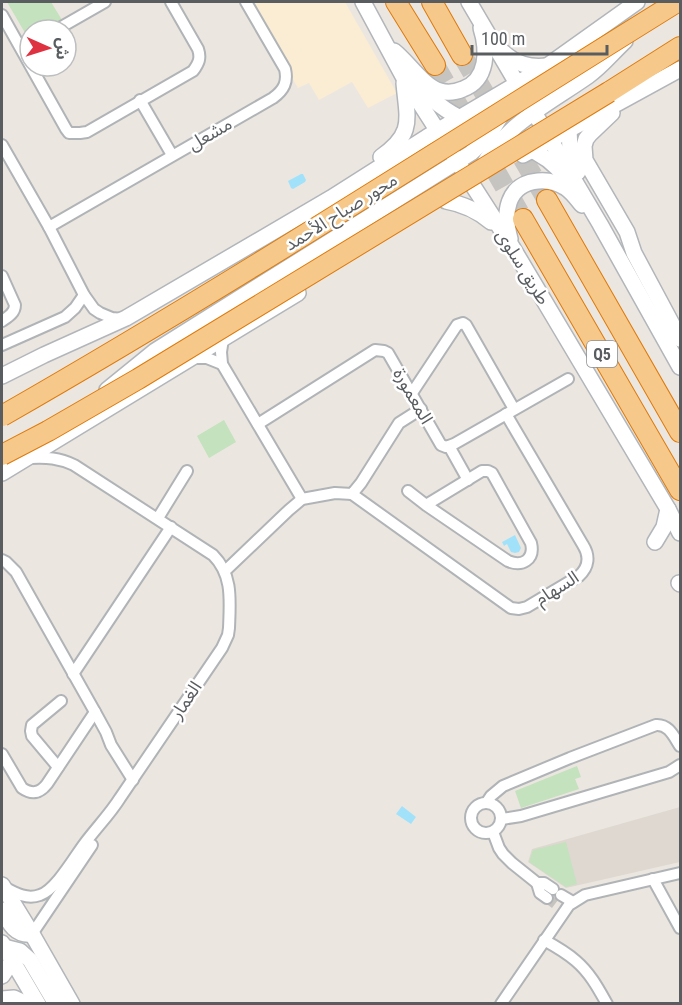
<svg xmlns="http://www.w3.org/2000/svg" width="682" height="1005" viewBox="0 0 682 1005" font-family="'Roboto Condensed','Noto Sans Arabic',sans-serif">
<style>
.commercial{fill:#fbecd4}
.education{fill:#ded8d1}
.green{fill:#c3e2bd}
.water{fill:#a1e2fa}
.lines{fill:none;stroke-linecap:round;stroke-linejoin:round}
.street-tunnel{stroke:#c6c4c0;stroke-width:10;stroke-dasharray:10 5;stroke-linecap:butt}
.highway-tunnel{stroke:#c6c4c0;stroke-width:20;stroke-dasharray:20 10;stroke-linecap:butt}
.street-casing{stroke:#b1b4b7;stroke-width:14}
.secondary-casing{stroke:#b2b6ba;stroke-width:18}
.highway-casing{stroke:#de7a0c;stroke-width:22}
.street{stroke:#fff;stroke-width:10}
.secondary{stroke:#fff;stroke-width:15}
.highway{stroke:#f6c98b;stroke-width:20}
.highway-bridge-casing{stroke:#de7a0c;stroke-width:22;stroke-linecap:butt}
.highway-bridge{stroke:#f6c98b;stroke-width:20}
.labels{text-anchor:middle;stroke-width:5;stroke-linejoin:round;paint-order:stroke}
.shield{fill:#fff;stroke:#8b8e90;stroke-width:1.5}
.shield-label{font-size:16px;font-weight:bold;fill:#595d60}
.street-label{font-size:18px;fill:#595d60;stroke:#fff}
</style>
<rect width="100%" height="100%" fill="#ebe7e0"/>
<path class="commercial" d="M248 2H345L397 93 368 108 352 82 319 100 309 83 298 88Z"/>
<path class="education" d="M680 807V862L566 888 528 862 532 849Z"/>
<g class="green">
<path d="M7 2H51L62 20 45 30H30V38H28Z"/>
<path d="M224 420 236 442 209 458 197 436Z"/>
<path d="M577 766 581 777 575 779 579 789 521 808 515 791Z"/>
<path d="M566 842 577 884 566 887 529 862 533 850Z"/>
</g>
<g class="water">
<path d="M301 174H303L306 180 305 182 293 189 291 188 288 181Z"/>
<path d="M515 535 521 548 519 552 515 553 511 552 507 544 504 546 502 542Z"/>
<path d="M402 806 416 817 411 824 396 814Z"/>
</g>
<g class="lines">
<path class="street-tunnel" d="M547 898 555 904"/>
<g class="highway-tunnel">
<path d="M462 55 547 200"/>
<path d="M435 65 523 219"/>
</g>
<g class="street-casing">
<g id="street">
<path d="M2 15 66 129 69 133H80L87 132 193 71C199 63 201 58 198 49L171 2"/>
<path d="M56 30 105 2"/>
<path d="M140 100 172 155"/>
<path d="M2 145 49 227 84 295 94 309 100 313 112 318 122 319"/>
<path d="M49 227 273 98C284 90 288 82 285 69L246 2"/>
<path d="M2 276 15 305C15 313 8 317 2 321"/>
<path d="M223 339 221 352 222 364 302 499"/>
<path d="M2 345 65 317 75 308 84 295"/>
<path d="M191 358H207L222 364"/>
<path d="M412 393 457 325 463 323 466 325 514 409"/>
<path d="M258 424 375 350 384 351 388 353 441 445 446 447 454 444 568 379"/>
<path d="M449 446 468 480"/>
<path d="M408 491 426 505 508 561C522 567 535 560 531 543L492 473 488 471H482L426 505"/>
<path d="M352 494 511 608 519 609 527 607 579 576C589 567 590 556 583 545L506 414"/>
<path d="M158 518 187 471"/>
<path d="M2 560 6 562 16 572 95 712 106 732 111 745 133 780"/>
<path d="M225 571 289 510 302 499 335 493 352 494 361 483 399 423 421 409"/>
<path d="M73 674 171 527"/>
<path d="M2 754 22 788C32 795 40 793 47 784L95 712"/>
<path d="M58 767 32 736 31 731 32 725 61 701"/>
<path d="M487 802 491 796 503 786 570 758 656 725C669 724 674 737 680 746"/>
<circle cx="486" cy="818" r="15"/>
<path d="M502 819 521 816 669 772 680 765"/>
<path d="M493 832 499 848 503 854 512 863 537 883H544L553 889"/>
<path d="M653 879 680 928"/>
<path d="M537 883 540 893 547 898"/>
<path d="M4 887C15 893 27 900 40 895 56 890 75 856 85 843 97 827 110 814 120 798L222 648 228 635 229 628C230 600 233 575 213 555L74 465C59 458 47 457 30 458"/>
<path d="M561 895 573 902"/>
<path d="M32 934 92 845"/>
<path d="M544 940C555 946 567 953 576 961 590 973 598 988 607 1004"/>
<path d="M501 1004 569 905 585 895 680 873"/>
</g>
</g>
<g class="secondary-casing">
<g id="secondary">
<path d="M363 2 405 80 511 245 668 509 680 533"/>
<path d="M469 2 600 224 680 367"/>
<path d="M394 51C408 62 423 86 440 91 447 93 456 92 463 89 488 80 488 50 481 28"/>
<path d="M503 52C516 64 529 68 547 66"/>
<path d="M413 79C427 96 445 112 467 121"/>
<path d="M612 113 590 134 586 139 584 146 585 160 627 232 634 253 680 339"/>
<path d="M569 130 570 149 578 172"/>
<path d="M526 148C543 154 555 164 566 178"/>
<path d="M523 155 680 69"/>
<path d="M381 157C415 133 407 119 404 83"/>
<path d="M481 169C505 124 548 104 588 76 602 66 613 52 625 41"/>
<path d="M446 201C463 204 477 210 491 222"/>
<path d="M510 239C503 214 506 184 538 181 547 180 558 183 566 188 572 192 577 199 582 205"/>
<path d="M2 376 44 355 126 318 331 198 427 137 547 66 637 2"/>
<path d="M107 390 155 351 471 153 487 138 504 111"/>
<path d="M2 473 298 293"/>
<path d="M655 542 664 527 668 509"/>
<path d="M679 583 680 584"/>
<path d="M2 885 32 934 72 1004"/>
<path d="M2 910C9 923 15 936 32 934"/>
<path d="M2 943 38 1004"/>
<path d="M4 947 20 951 30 960 56 1004"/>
<path d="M2 976 17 954"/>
<path d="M2 999 14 998 27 1004"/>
</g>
</g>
<g class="highway-casing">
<g id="highway">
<path d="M396 2 435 65"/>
<path d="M432 2 462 55"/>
<path d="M609 92 680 47"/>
<path d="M547 200 680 432"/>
<path d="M523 219 680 490"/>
</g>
</g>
<use href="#street" class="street"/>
<use href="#secondary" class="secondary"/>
<use href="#highway" class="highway"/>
<g class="highway-bridge-casing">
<g id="highway-bridge">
<path d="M2 416C231 285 453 141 677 2"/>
<path d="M2 455 48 431 138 379 609 92"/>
</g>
</g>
<use href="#highway-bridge" class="highway-bridge"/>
</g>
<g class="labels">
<rect class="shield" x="587" y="341" width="30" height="26" rx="4.5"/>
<g class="shield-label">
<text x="602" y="360">Q5</text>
</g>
<g class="street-label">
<text transform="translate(210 134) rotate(-30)" y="6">مشعل</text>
<text transform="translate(341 212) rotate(-32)" y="6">محور صباح الأحمد</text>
<text transform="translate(523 267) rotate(58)" y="6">طريق سلوى</text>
<text transform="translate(413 396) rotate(60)" y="6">المعمورة</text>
<text transform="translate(557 588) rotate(-32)" y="6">السهام</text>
<text transform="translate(186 700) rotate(-56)" y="6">الغمار</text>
</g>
</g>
<rect width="682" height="1005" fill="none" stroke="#595d60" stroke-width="6"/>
<g transform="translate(48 48) rotate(93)"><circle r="28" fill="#ffffff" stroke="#bdbebf" stroke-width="1.5"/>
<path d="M0-4.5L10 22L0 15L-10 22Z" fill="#df3241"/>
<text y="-9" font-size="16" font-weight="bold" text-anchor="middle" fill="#595d60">ش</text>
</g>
<path d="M472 45v9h135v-9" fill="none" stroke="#595d60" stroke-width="3"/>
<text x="481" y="45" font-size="18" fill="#595d60" stroke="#ffffff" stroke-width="4.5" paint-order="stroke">100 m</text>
</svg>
